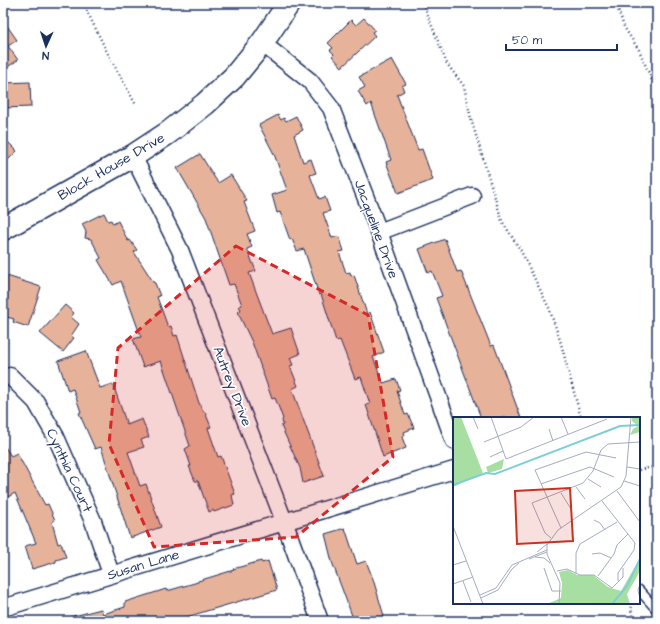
<svg xmlns="http://www.w3.org/2000/svg" width="660" height="624" viewBox="0 0 660 624" font-family="'Architects Daughter',sans-serif">
<style>
.building{fill:#e6b299;stroke:#1b2f5e}
.lines{fill:none;stroke-linecap:round;stroke-linejoin:round}
.lane-casing{stroke:#1b2f5e;stroke-width:11}
.street-casing{stroke:#1b2f5e;stroke-width:19}
.secondary-casing{stroke:#1b2f5e;stroke-width:25}
.path{stroke:#1b2f5e;stroke-width:2.5;stroke-dasharray:1 3;stroke-linecap:butt}
.lane{stroke:#fff;stroke-width:8}
.street{stroke:#fff;stroke-width:16}
.secondary{stroke:#fff;stroke-width:22}
.marked{fill:#d62828;fill-opacity:0.2;stroke:#d62828;stroke-width:3;stroke-dasharray:8 5;stroke-linejoin:round}
.labels{text-anchor:middle;stroke-width:3.5;stroke-linejoin:round;paint-order:stroke}
.street-label{font-size:14px;fill:#1b2f5e;stroke:#fff}
.inset-river{fill:none;stroke:#7dced6;stroke-width:2}
.inset-road{fill:none;stroke:#a4acbf;stroke-width:1}
.view{fill:#c8321e;fill-opacity:0.15;stroke:#c8321e;stroke-width:2}
.inset-edge{fill:none;stroke:#1b2f5e;stroke-width:2}
</style>
<rect width="100%" height="100%" fill="#fff"/>
<filter id="ink" filterUnits="userSpaceOnUse"><feTurbulence type="fractalNoise" baseFrequency=".025" numOctaves="2"/><feDisplacementMap in="SourceGraphic" scale="8" xChannelSelector="R" yChannelSelector="G"/><feConvolveMatrix kernelMatrix="1 2 1 2 8 2 1 2 1" color-interpolation-filters="sRGB"/></filter>
<g filter="url(#ink)">
<g class="building">
<path d="M364 18 375 30 372 32 375 36 342 67 332 56 334 54 330 50 333 48 328 43 351 20 356 25Z"/>
<path d="M3 20 17 40 8 46 18 60 3 70Z"/>
<path d="M392 59 406 84 402 86 404 91 397 95 418 150 422 149 433 180 398 193 386 162 391 160 371 103 367 106 358 91 365 87 359 77Z"/>
<path d="M30 82 31 107 3 108V83Z"/>
<path d="M278 115 281 120 284 118 286 121 296 116 303 130 294 135 303 162 311 159 316 173 310 175 319 199 325 197 330 211 323 213 332 238 339 236 344 251 339 252 346 273 350 272 351 276 354 275 367 314 370 312 384 352 373 357 383 383 396 379 400 390 397 391 405 415 408 414 414 428 404 432 405 435 402 437 406 448 383 457 366 405 370 404 361 377 355 379 340 340 336 341 321 294 319 295 304 249 297 251 292 239 290 240 280 212 277 213 272 195 287 190 274 154 259 125Z"/>
<path d="M3 137 17 151 3 165Z"/>
<path d="M200 154 218 183 231 175 247 201 244 202 255 231 247 234 252 247 247 249 256 271 249 273 272 334 291 328 300 354 290 358 293 365 290 366 298 386 292 389 324 476 303 483 300 468 281 426 283 425 282 420 283 419 279 408 275 398 272 399 252 342 240 317 238 311 241 310 239 306 242 305 234 284 229 285 206 218 177 168Z"/>
<path d="M104 213 108 221 111 220 113 224 118 221 128 241 130 240 137 250 134 252 154 283H155L160 296 157 297 168 327 171 326 174 336 177 335 199 403 204 412H205L211 427 208 428 218 457 221 456 235 494 232 495 234 505 214 512 213 510 209 512 198 481H195L189 466H191L185 449 190 446 161 361 143 367 133 339 141 337 121 281 113 285 98 260 101 258 91 239 85 238 86 232 82 224Z"/>
<path d="M445 239 457 272 461 271 491 346 494 345 521 418H481L436 298 442 296 432 271 428 273 419 249Z"/>
<path d="M7 276 41 287 28 327 13 322 14 319 3 316V289Z"/>
<path d="M65 305 74 313 71 317 79 324 71 336 74 338 63 352 40 333Z"/>
<path d="M86 351 100 388 113 384 127 425 142 419 149 437 141 440 144 447 128 452 140 486 146 484 161 527 130 538 101 447 95 449 79 413 81 412 73 389 68 391 58 361Z"/>
<path d="M3 444 11 456 17 453 45 505 48 504 55 520 52 522 58 544 61 543 66 557 56 560V562L32 569 25 546 36 543 15 493 8 497 3 487Z"/>
<path d="M345 528 357 564 366 561 373 579 384 616 377 618 378 621H354L332 562 325 534Z"/>
<path d="M261 561 262 563 268 561 277 590 173 621H160L158 617 145 621H70V617L101 609 103 614 125 607V602L166 589 167 591 198 582V581L234 570 233 569Z"/>
</g>
<g class="lines">
<g class="lane-casing">
<path id="lane" d="M639 590 657 610"/>
</g>
<g class="street-casing">
<g id="street">
<path d="M262 43 310 81 331 108 379 232 454 441"/>
<path d="M133 156 180 250 284 521 320 621"/>
<path d="M379 232 472 196"/>
<path d="M10 376 36 402 56 437 93 521 111 574"/>
<path d="M3 608 454 470"/>
</g>
</g>
<g class="secondary-casing">
<path id="secondary" d="M3 229 133 156 168 133 205 104 234 77 262 43 289 3"/>
</g>
<g class="path">
<path d="M83 3 107 52 136 105"/>
<path d="M423 3 447 64 464 86 471 119 502 221 521 251 549 308 560 340 581 418"/>
<path d="M616 3 624 27 639 50 657 92"/>
<path d="M639 470 657 466"/>
<path d="M633 603 631 609 634 621"/>
</g>
<use href="#lane" class="lane"/>
<use href="#street" class="street"/>
<use href="#secondary" class="secondary"/>
</g>
</g>
<path class="marked" d="M236 246 368 315 393 457 296 537 154 547 109 444 118 348Z"/>
<g class="labels">
<g class="street-label">
<text transform="translate(111 166) rotate(-30)" y="5">Block House Drive</text>
<text transform="translate(377 229) rotate(70)" y="5">Jacqueline Drive</text>
<text transform="translate(233 386) rotate(69)" y="5">Autrey Drive</text>
<text transform="translate(70 470) rotate(65)" y="5">Cynthia Court</text>
<text transform="translate(143 564) rotate(-17)" y="5">Susan Lane</text>
</g>
</g>
<g transform="translate(453 417)">
<rect width="187" height="187" fill="#fff"/>
<path d="M0 0H8L30 56 0 70ZM179 0H187V15L177 18 180 12 185 9 179 4ZM51 42 49 52 35 56 33 50ZM187 141V154L174 177 177 187H94L108 181 109 166 106 155 115 153 124 158H140L155 170 168 174Z" fill="#a7dfa3"/>
<path class="inset-river" d="M0 68 33 56 42 57 167 9 187 8M159 187 174 169 187 142"/>
<path class="inset-road" d="M20 0 25 12M38 0 53 42 154 2M108 0 115 17M96 12 100 24M31 25 68 10 81 0M37 40 50 34M174 50 187 52M135 62 148 70M171 64 187 69M88 67 137 50 161 60M123 70 132 82M164 74 187 105M108 76 118 92M149 84 182 126 181 133 165 156V164M141 103 147 106 152 113M0 109 30 187M108 111 82 53 133 35 163 41M98 121 92 116 79 86 130 66 140 54 148 33 155 27 187 25M84 135 94 127M139 137 147 136 158 141M82 140 91 141 97 146M76 142 94 135M0 148 13 144M91 151 99 174H108M104 154 114 152 127 158H141L159 171 170 160V151M123 157V136L127 127 164 105M145 159 161 137 164 128 175 117M10 164 18 185M0 167 20 160M187 167 185 173 187 182M27 178 43 171 59 148 94 133M28 181 45 173 59 152 66 146M106 187 107 166 94 137V128L105 113 168 70 173 59 178 0"/>
<path class="view" d="M117 71 120 124 64 127 62 74Z"/>
<rect width="187" height="187" class="inset-edge"/>
</g>
<rect width="660" height="624" fill="none" stroke="#fff" stroke-width="16"/>
<rect x="8" y="8" width="644" height="608" fill="none" stroke="#1b2f5e" stroke-width="1.5" filter="url(#ink)"/>
<g transform="translate(46 46) rotate(183)" stroke="#ffffff" stroke-width="3" paint-order="stroke">
<path d="M0-3L7 15L0 10L-7 15Z" fill="#1b2f5e"/>
<text y="-6" font-size="11" font-weight="bold" text-anchor="middle" fill="#1b2f5e">N</text>
</g>
<path d="M506 44v6h111v-6" fill="none" stroke="#1b2f5e" stroke-width="2"/>
<text x="512" y="44" font-size="12" fill="#1b2f5e" stroke="#ffffff" stroke-width="3" paint-order="stroke">50 m</text>
</svg>
